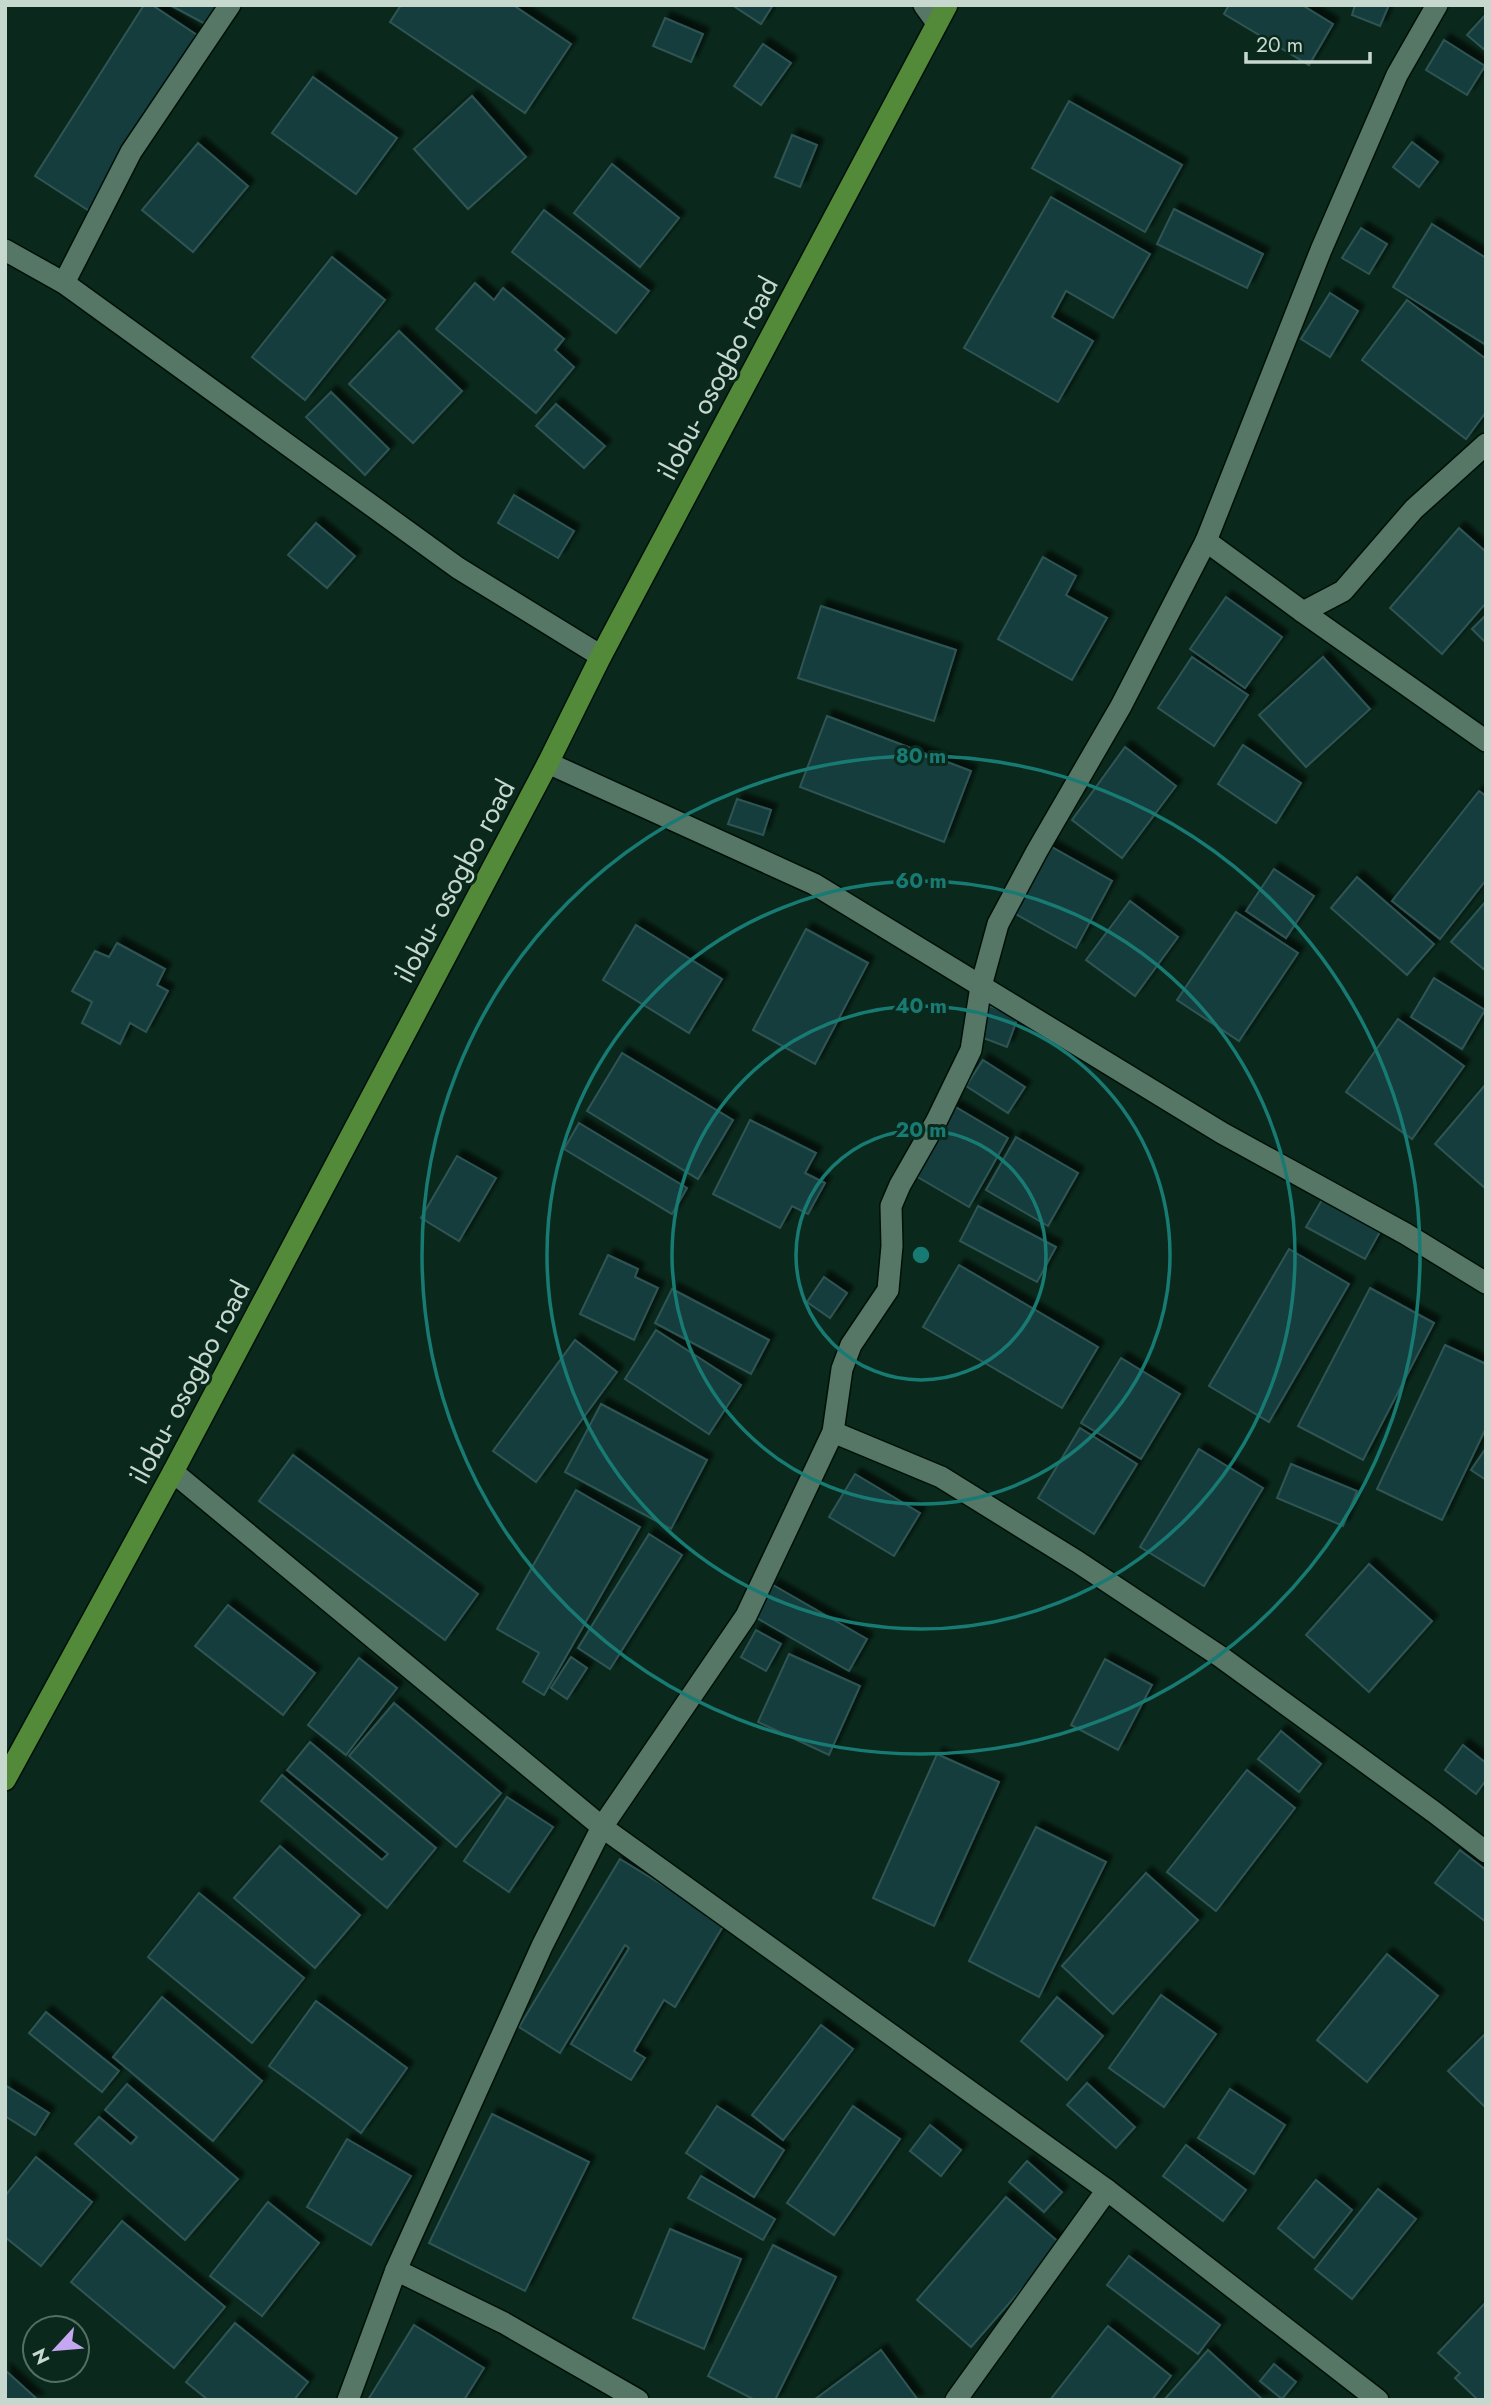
<svg xmlns="http://www.w3.org/2000/svg" width="1491" height="2405" viewBox="0 0 1491 2405" font-family="Jost,sans-serif">
<style>
.building{fill:#183e3d;stroke:#2f5553;stroke-width:2;filter:url(#shadow)}
.lines{fill:none;stroke-linecap:round;stroke-linejoin:round}
.minor-casing{stroke:#001008;stroke-width:24}
.major-casing{stroke:#001008;stroke-width:24}
.minor{stroke:#567666;stroke-width:21}
.major{stroke:#538a3a;stroke-width:21}
.ring{fill:none;stroke:#187b73;stroke-width:3.5}
.labels{text-anchor:middle;stroke-width:6;stroke-linejoin:round;paint-order:stroke}
.street-label{font-size:28px;fill:#c7d8cf;stroke:#0a291c}
.centre{fill:#187b73;stroke:#0a291c;stroke-width:3.5}
.ring-label{font-size:21px;text-anchor:middle;font-weight:bold;fill:#187b73;stroke:#0a291c;stroke-width:6;stroke-linejoin:round;paint-order:stroke}
</style>
<defs>
<filter id="shadow"><feDropShadow dx="6" dy="-6" stdDeviation="2" flood-color="#0009"/></filter>
</defs>
<rect width="100%" height="100%" fill="#0a291c"/>
<g class="building">
<path d="M144 5H152L203 39 91 212 35 176Z"/>
<path d="M170 5H218L207 25Z"/>
<path d="M401 5H513L571 44 525 113 390 22Z"/>
<path d="M732 5H773L761 24Z"/>
<path d="M1229 5H1302L1333 24 1309 65 1224 14Z"/>
<path d="M1355 5H1389L1380 26 1352 15Z"/>
<path d="M1486 14V51L1467 35Z"/>
<path d="M665 18 703 34 691 62 653 46Z"/>
<path d="M1444 40 1485 66 1467 95 1426 70Z"/>
<path d="M763 44 791 63 761 105 734 86Z"/>
<path d="M313 77 397 138 356 194 272 133Z"/>
<path d="M472 96 526 157 468 209 414 149Z"/>
<path d="M1069 101 1182 165 1145 232 1032 168Z"/>
<path d="M792 135 817 145 800 187 775 177Z"/>
<path d="M1412 142 1438 162 1419 187 1393 167Z"/>
<path d="M198 143 248 186 193 252 142 210Z"/>
<path d="M612 164 679 218 640 267 574 213Z"/>
<path d="M1051 197 1150 254 1113 318 1066 291 1052 317 1093 341 1058 402 964 348Z"/>
<path d="M1174 209 1263 254 1247 288 1157 244Z"/>
<path d="M544 210 649 291 616 333 512 252Z"/>
<path d="M1432 224 1486 258V345L1393 287Z"/>
<path d="M1361 228 1387 244 1369 274 1342 258Z"/>
<path d="M332 257 385 300 305 400 252 357Z"/>
<path d="M475 283 494 300 503 288 564 339 555 350 574 367 536 413 436 329Z"/>
<path d="M1330 293 1358 311 1330 357 1301 339Z"/>
<path d="M1407 300 1486 359V412L1466 439 1362 360Z"/>
<path d="M399 331 462 391 413 443 349 384Z"/>
<path d="M331 392 389 449 365 475 306 417Z"/>
<path d="M556 404 605 446 584 468 536 426Z"/>
<path d="M514 495 574 531 558 558 498 523Z"/>
<path d="M316 523 355 556 327 588 288 555Z"/>
<path d="M1459 528 1486 552V603L1442 654 1390 608Z"/>
<path d="M1043 557 1076 576 1066 595 1107 618 1072 680 998 639Z"/>
<path d="M1226 597 1282 637 1245 688 1190 649Z"/>
<path d="M821 606 956 650 934 721 798 678Z"/>
<path d="M1486 615V643L1472 629Z"/>
<path d="M1192 657 1248 695 1214 746 1158 708Z"/>
<path d="M1323 657 1370 709 1306 767 1259 715Z"/>
<path d="M827 716 971 771 944 842 800 787Z"/>
<path d="M1243 745 1301 783 1276 823 1218 784Z"/>
<path d="M1125 747 1176 786 1122 858 1072 820Z"/>
<path d="M1479 791 1486 796V880L1440 939 1392 901Z"/>
<path d="M737 799 771 810 763 835 728 824Z"/>
<path d="M1050 846 1112 881 1076 948 1014 913Z"/>
<path d="M1274 869 1314 896 1286 938 1246 911Z"/>
<path d="M1357 877 1434 944 1407 975 1331 908Z"/>
<path d="M1130 901 1178 937 1135 996 1086 960Z"/>
<path d="M1486 901V971L1451 942Z"/>
<path d="M1236 912 1298 953 1239 1041 1177 1000Z"/>
<path d="M636 925 722 979 689 1033 603 980Z"/>
<path d="M806 929 868 963 815 1064 753 1030Z"/>
<path d="M117 943 165 969 157 985 168 991 146 1032 130 1023 120 1044 82 1023 92 1002 72 991 95 951 109 957Z"/>
<path d="M1434 978 1485 1010 1462 1049 1411 1017Z"/>
<path d="M990 1006 1018 1017 1007 1047 978 1036Z"/>
<path d="M1398 1019 1464 1066 1412 1139 1346 1092Z"/>
<path d="M622 1053 733 1120 698 1179 587 1111Z"/>
<path d="M983 1060 1025 1087 1008 1113 966 1086Z"/>
<path d="M1485 1085H1486V1189L1435 1144Z"/>
<path d="M954 1106 1008 1138 969 1207 914 1175Z"/>
<path d="M750 1120 816 1153 805 1173 825 1183 808 1214 792 1206 780 1228 713 1194Z"/>
<path d="M579 1123 687 1188 672 1214 564 1149Z"/>
<path d="M1016 1137 1078 1173 1048 1226 986 1190Z"/>
<path d="M457 1156 496 1178 459 1241 421 1218Z"/>
<path d="M1323 1198 1381 1230 1365 1259 1306 1227Z"/>
<path d="M978 1206 1056 1247 1037 1282 960 1241Z"/>
<path d="M1289 1249 1349 1284 1269 1422 1209 1386Z"/>
<path d="M608 1255 638 1269 635 1277 658 1288 634 1340 580 1314Z"/>
<path d="M959 1265 1098 1347 1062 1408 923 1327Z"/>
<path d="M824 1277 847 1293 830 1318 807 1302Z"/>
<path d="M1370 1288 1434 1323 1363 1460 1298 1426Z"/>
<path d="M672 1289 769 1340 751 1374 655 1323Z"/>
<path d="M656 1330 741 1385 709 1434 625 1379Z"/>
<path d="M575 1340 617 1372 536 1482 493 1451Z"/>
<path d="M1445 1345 1486 1364V1428L1442 1520 1377 1489Z"/>
<path d="M1121 1358 1180 1394 1141 1459 1081 1423Z"/>
<path d="M601 1404 707 1460 671 1529 565 1472Z"/>
<path d="M1080 1428 1137 1464 1094 1534 1038 1498Z"/>
<path d="M1486 1448V1480L1471 1470Z"/>
<path d="M1199 1449 1263 1488 1204 1586 1140 1547Z"/>
<path d="M293 1455 478 1594 445 1640 259 1501Z"/>
<path d="M1291 1464 1357 1491 1343 1526 1277 1498Z"/>
<path d="M855 1474 920 1513 894 1556 829 1517Z"/>
<path d="M576 1490 640 1527 544 1695 523 1682 539 1653 497 1629Z"/>
<path d="M649 1534 682 1555 610 1669 578 1648Z"/>
<path d="M1369 1564 1432 1621 1369 1692 1306 1635Z"/>
<path d="M773 1585 867 1639 849 1671 755 1617Z"/>
<path d="M228 1605 315 1673 283 1715 195 1646Z"/>
<path d="M756 1630 781 1644 766 1671 741 1657Z"/>
<path d="M789 1654 860 1686 829 1755 758 1722Z"/>
<path d="M571 1657 587 1668 567 1699 551 1688Z"/>
<path d="M359 1658 397 1688 346 1755 308 1725Z"/>
<path d="M1105 1659 1152 1685 1118 1750 1071 1725Z"/>
<path d="M394 1703 501 1793 456 1847 349 1756Z"/>
<path d="M1281 1731 1321 1764 1299 1792 1258 1759Z"/>
<path d="M310 1742 436 1848 387 1908 261 1801 282 1775 382 1860 388 1854 287 1770Z"/>
<path d="M1463 1745 1486 1763V1780L1476 1794 1445 1770Z"/>
<path d="M937 1754 999 1782 934 1926 873 1898Z"/>
<path d="M1247 1770 1295 1808 1216 1911 1167 1872Z"/>
<path d="M507 1797 553 1827 509 1892 464 1861Z"/>
<path d="M1036 1827 1106 1862 1039 1997 969 1961Z"/>
<path d="M280 1846 360 1915 315 1968 234 1898Z"/>
<path d="M1460 1850 1486 1870V1922L1435 1883Z"/>
<path d="M620 1859 725 1923 675 2007 664 2000 634 2051 645 2058 631 2080 571 2044 629 1948 625 1945 560 2053 519 2027Z"/>
<path d="M1146 1873 1198 1920 1113 2014 1062 1966Z"/>
<path d="M199 1893 304 1978 252 2043 148 1957Z"/>
<path d="M1387 1954 1438 1996 1367 2082 1317 2040Z"/>
<path d="M1161 1995 1216 2034 1164 2107 1109 2068Z"/>
<path d="M162 1997 262 2081 213 2141 113 2057Z"/>
<path d="M1057 1997 1103 2036 1067 2080 1021 2041Z"/>
<path d="M316 2001 407 2068 361 2133 269 2066Z"/>
<path d="M46 2012 119 2071 102 2092 29 2033Z"/>
<path d="M821 2025 853 2049 783 2140 752 2115Z"/>
<path d="M1486 2033V2108L1448 2071Z"/>
<path d="M1087 2083 1135 2127 1116 2148 1067 2105Z"/>
<path d="M127 2084 238 2179 185 2240 75 2144 99 2117 131 2144 137 2137 105 2110Z"/>
<path d="M5 2085 49 2113 35 2135 5 2116Z"/>
<path d="M1230 2089 1285 2125 1254 2174 1198 2138Z"/>
<path d="M717 2106 784 2150 754 2197 686 2153Z"/>
<path d="M853 2106 900 2139 834 2235 787 2203Z"/>
<path d="M492 2114 589 2162 525 2291 429 2243Z"/>
<path d="M930 2125 961 2150 941 2176 910 2151Z"/>
<path d="M347 2139 411 2176 371 2245 307 2207Z"/>
<path d="M1186 2145 1246 2190 1223 2221 1163 2176Z"/>
<path d="M36 2157 92 2202 41 2266 5 2237V2196Z"/>
<path d="M1027 2161 1062 2192 1044 2212 1009 2182Z"/>
<path d="M701 2176 775 2219 763 2240 688 2198Z"/>
<path d="M1316 2180 1352 2210 1314 2258 1278 2228Z"/>
<path d="M1378 2189 1416 2219 1352 2299 1315 2269Z"/>
<path d="M1006 2197 1061 2244 971 2347 917 2300Z"/>
<path d="M268 2202 319 2243 262 2316 210 2276Z"/>
<path d="M122 2221 225 2307 174 2368 71 2282Z"/>
<path d="M670 2229 741 2259 704 2349 633 2318Z"/>
<path d="M773 2245 836 2277 775 2400H755L708 2376Z"/>
<path d="M1129 2256 1220 2325 1198 2354 1107 2285Z"/>
<path d="M1486 2302V2400H1478L1455 2378 1460 2373 1438 2353Z"/>
<path d="M235 2323 308 2382 294 2400H208L186 2382Z"/>
<path d="M414 2325 484 2368 464 2400H368Z"/>
<path d="M1108 2326 1171 2376 1152 2400H1050Z"/>
<path d="M881 2350 918 2400H814Z"/>
<path d="M1208 2350 1263 2400H1164Z"/>
<path d="M1274 2364 1296 2382 1282 2399 1260 2381Z"/>
<path d="M5 2370 38 2400H5Z"/>
</g>
<g class="lines">
<g class="minor-casing">
<g id="minor">
<path d="M924 5 937 23"/>
<path d="M5 250 64 283 458 568 601 656"/>
<path d="M64 283 131 152 230 5"/>
<path d="M1206 541 1303 612 1486 741"/>
<path d="M1303 612 1343 591 1414 509 1486 444"/>
<path d="M548 763 814 884 1222 1133 1406 1234 1486 1283"/>
<path d="M833 1432 941 1477 1078 1562 1221 1657 1434 1812 1486 1852"/>
<path d="M173 1472 602 1827 1107 2190 1378 2400"/>
<path d="M396 2270 504 2323 638 2400"/>
<path d="M348 2400 396 2270 542 1946 602 1827 746 1616 833 1432 842 1369 851 1345 888 1290 892 1246 891 1206 900 1185 936 1122 971 1050 981 986 998 924 1037 851 1121 706 1206 541 1321 250 1397 75 1437 5"/>
<path d="M956 2400 1107 2190"/>
</g>
</g>
<g class="major-casing">
<path id="major" d="M5 1780 173 1472 548 763 601 656 947 5"/>
</g>
<use href="#minor" class="minor"/>
<use href="#major" class="major"/>
</g>
<g class="ring">
<circle cx="921" cy="1255" r="125"/>
<circle cx="921" cy="1255" r="249"/>
<circle cx="921" cy="1255" r="374"/>
<circle cx="921" cy="1255" r="499"/>
</g>
<g class="labels">
<g class="street-label">
<text transform="translate(717 378) rotate(-62)" y="10">ilobu- osogbo road</text>
<text transform="translate(454 881) rotate(-62)" y="10">ilobu- osogbo road</text>
<text transform="translate(189 1382) rotate(-62)" y="10">ilobu- osogbo road</text>
</g>
</g>
<circle cx="921" cy="1255" r="10" class="centre"/>
<g class="ring-label">
<text x="921" y="763">80 m</text>
<text x="921" y="888">60 m</text>
<text x="921" y="1013">40 m</text>
<text x="921" y="1137">20 m</text>
</g>
<rect width="1491" height="2405" fill="none" stroke="#c7d8cf" stroke-width="14"/>
<g transform="translate(56 2349) rotate(244)"><circle r="33" fill="#0a291c" stroke="#566f64" stroke-width="2"/>
<path d="M0-5L12 26L0 18L-12 26Z" fill="#c5a7f1"/>
<text y="-10" font-size="19" font-weight="bold" text-anchor="middle" fill="#c7d8cf">N</text>
</g>
<path d="M1246 52v10h124v-10" fill="none" stroke="#c7d8cf" stroke-width="3.5"/>
<text x="1256" y="52" font-size="21" fill="#c7d8cf" stroke="#0a291c" stroke-width="5" paint-order="stroke">20 m</text>
</svg>
